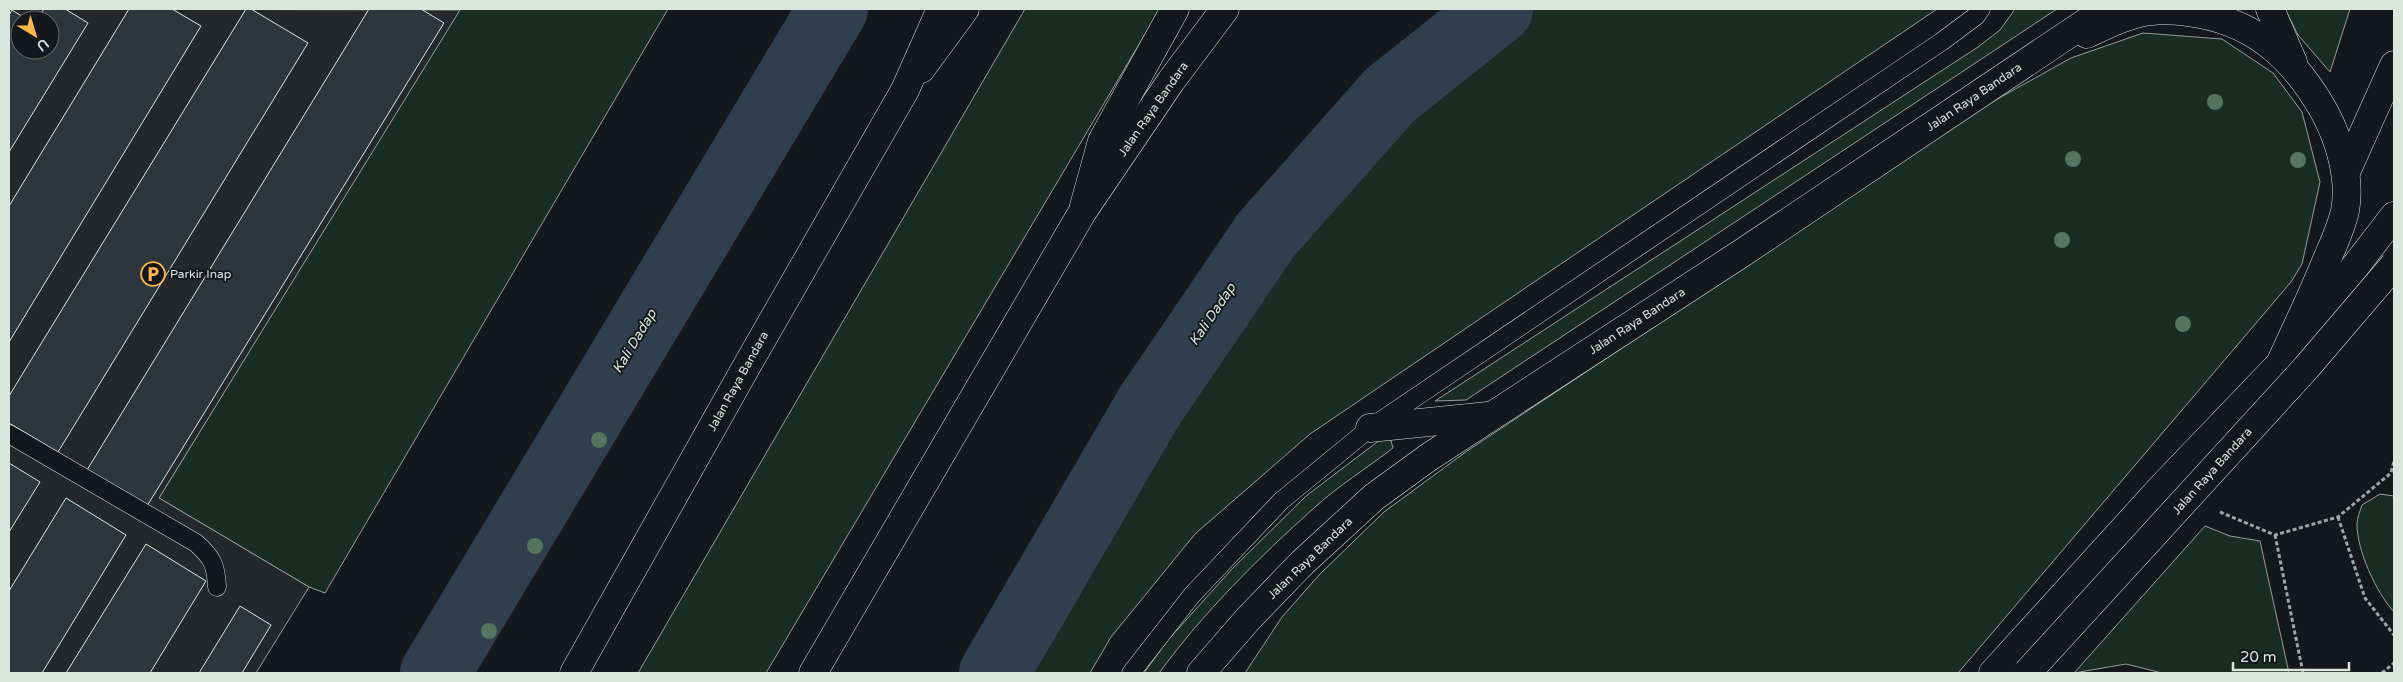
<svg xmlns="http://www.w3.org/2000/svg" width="2403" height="682" viewBox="0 0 2403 682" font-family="'Varela Round',sans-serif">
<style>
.green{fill:#1a2d24;stroke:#939e99}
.parking{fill:#24282b;stroke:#939e99;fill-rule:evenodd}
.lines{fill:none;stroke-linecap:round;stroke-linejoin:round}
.river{stroke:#2f3f4d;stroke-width:70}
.building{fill:#2c363c;stroke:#d8e6dc}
.service-casing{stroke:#d8e6dc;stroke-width:19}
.tertiary-casing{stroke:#d8e6dc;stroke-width:29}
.primary-casing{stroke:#d8e6dc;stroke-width:29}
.path{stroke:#9da8a2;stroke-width:3;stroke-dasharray:4 2.5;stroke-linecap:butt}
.service{stroke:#14181c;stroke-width:18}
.tertiary{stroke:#14181c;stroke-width:28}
.primary{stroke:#14181c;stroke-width:28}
.tertiary-bridge-casing{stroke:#d8e6dc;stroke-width:29;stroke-linecap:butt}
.tertiary-bridge{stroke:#14181c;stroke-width:28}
.tree{fill:#55745f}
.labels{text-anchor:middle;stroke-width:4;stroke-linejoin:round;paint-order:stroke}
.street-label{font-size:12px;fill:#d8e6dc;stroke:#14181c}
.poi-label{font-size:12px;fill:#d8e6dc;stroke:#14181c;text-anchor:start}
.water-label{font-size:14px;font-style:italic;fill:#d8e6dc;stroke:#14181c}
</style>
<rect width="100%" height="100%" fill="#14181c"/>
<g class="green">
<path d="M458 9H668L325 593 309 587 159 498 459 10Z"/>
<path d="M1025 9H1160L766 673H638Z"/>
<path d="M1518 9H1937L1310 434 1195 534 1111 637 1090 673H1004L1157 412 1271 243 1396 103Z"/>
<path d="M2015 9H2057L1466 400 1435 401 1978 47 2000 30Z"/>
<path d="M2285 9H2350L2330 72 2298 35Z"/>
<path d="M2143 33 2222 39 2273 73 2302 112 2320 182 2302 264 2291 282 1958 673H1245L1282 617 1320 574 1384 512 1467 451 1992 102 2071 58Z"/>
<path d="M1389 433 1393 448C1367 468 1338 486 1314 508 1258 558 1203 613 1159 673H1144L1168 640 1232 569 1306 496Z"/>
<path d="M2380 494 2394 496V612C2376 592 2357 551 2357 524 2357 518 2360 511 2362 505Z"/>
<path d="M2205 526 2230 536 2260 541 2289 673H2162L2126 664 2074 673Z"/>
</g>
<path class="parking" d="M9 9 460 10 159 498 309 587 256 673H9ZM20 20H50V50H20Z"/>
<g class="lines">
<g class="river">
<path d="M435 673 833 9"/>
<path d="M994 673 1149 407 1266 235 1390 95 1498 9"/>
</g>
</g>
<g class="building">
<path d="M44 9H65L88 23 9 152V15L12 10 28 20H20V50H50V20H37Z"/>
<path d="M129 9H172L201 26 9 342V206Z"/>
<path d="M246 9H251L308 43 58 452 9 423V396Z"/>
<path d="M369 9H421L444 23 147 506 87 470Z"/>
<path d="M9 463 40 482 9 532Z"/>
<path d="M66 498 126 535 42 673H9V591Z"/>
<path d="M146 544 206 581 150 673H66Z"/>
<path d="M240 606 271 625 242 673H199Z"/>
</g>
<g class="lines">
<g class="service-casing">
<g id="service">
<path d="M9 434 196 543C212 557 216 565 217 587"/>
<path d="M1131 673 1192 595 1281 501 1370 428 1941 42 1976 16 1981 9"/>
</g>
</g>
<g class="tertiary-casing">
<g id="tertiary">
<path d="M2270 9 2293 62"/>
<path d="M2087 34C2106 25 2130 13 2151 11 2168 9 2183 11 2200 14 2259 25 2296 61 2325 113 2340 141 2351 179 2345 211 2341 229 2332 247 2325 264 2311 298 2295 331 2280 364"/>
<path d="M921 69 965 9"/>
<path d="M2346 172 2394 65"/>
<path d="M1084 206 1102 141 1175 9"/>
<path d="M1370 428 1488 416"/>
<path d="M1201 673 1248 619 1302 563 1374 497 1429 457 1745 251 2106 9"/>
<path d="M1993 673 2163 486 2280 364 2394 216"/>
</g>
</g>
<g class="primary-casing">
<g id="primary">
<path d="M574 673 749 362 905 90 941 9"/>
<path d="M813 673 1083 211 1171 81 1225 9"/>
</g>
</g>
<g class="path">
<path d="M2220 512 2275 535 2338 517 2391 473 2394 461"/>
<path d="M2338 517 2365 598 2394 635"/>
<path d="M2275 535 2303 673"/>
<path d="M2382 673 2394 663"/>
</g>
<use href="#service" class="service"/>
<use href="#tertiary" class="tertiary"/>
<use href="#primary" class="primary"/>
<g class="tertiary-bridge-casing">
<path id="tertiary-bridge" d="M2027 673 2306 368 2394 265"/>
</g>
<use href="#tertiary-bridge" class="tertiary-bridge"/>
</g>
<g class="tree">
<circle cx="2215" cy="102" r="8"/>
<circle cx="2073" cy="159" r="8"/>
<circle cx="2298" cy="160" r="8"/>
<circle cx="2062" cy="240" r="8"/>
<circle cx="2183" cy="324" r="8"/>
<circle cx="599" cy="440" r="8"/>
<circle cx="535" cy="546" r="8"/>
<circle cx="489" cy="631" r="8"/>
</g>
<defs>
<g id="parking-ring" transform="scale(1.25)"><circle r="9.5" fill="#14181c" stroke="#ffb74d" stroke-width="1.5"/><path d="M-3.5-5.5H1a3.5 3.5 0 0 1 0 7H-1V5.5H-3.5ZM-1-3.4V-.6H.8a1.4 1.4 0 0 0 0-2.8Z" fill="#ffb74d"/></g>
</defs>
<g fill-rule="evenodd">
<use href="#parking-ring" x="153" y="274"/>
</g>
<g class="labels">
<g class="street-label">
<text transform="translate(1974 97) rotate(-34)" y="4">Jalan Raya Bandara</text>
<text transform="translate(1153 109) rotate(-55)" y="4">Jalan Raya Bandara</text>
<text transform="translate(1637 321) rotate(-33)" y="4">Jalan Raya Bandara</text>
<text transform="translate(738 381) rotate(-61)" y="4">Jalan Raya Bandara</text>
<text transform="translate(2212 471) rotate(-48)" y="4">Jalan Raya Bandara</text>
<text transform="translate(1310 558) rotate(-44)" y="4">Jalan Raya Bandara</text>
</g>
<g class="poi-label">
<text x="170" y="278">Parkir Inap</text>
</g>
<g class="water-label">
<text transform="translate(1212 314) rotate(-56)" y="5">Kali Dadap</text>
<text transform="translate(634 341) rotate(-59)" y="5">Kali Dadap</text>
</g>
</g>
<rect width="2403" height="682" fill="none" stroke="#d8e6dc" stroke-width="20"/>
<g transform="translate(35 35) rotate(142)"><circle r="24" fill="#14181c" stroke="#626a69"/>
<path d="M0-4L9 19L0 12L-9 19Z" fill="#ffb74d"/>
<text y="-8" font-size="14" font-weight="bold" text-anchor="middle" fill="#d8e6dc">U</text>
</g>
<path d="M2233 662v8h116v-8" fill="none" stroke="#d8e6dc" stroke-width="2.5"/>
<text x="2240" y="662" font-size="15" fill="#d8e6dc" stroke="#14181c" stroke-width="4" paint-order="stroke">20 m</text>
</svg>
